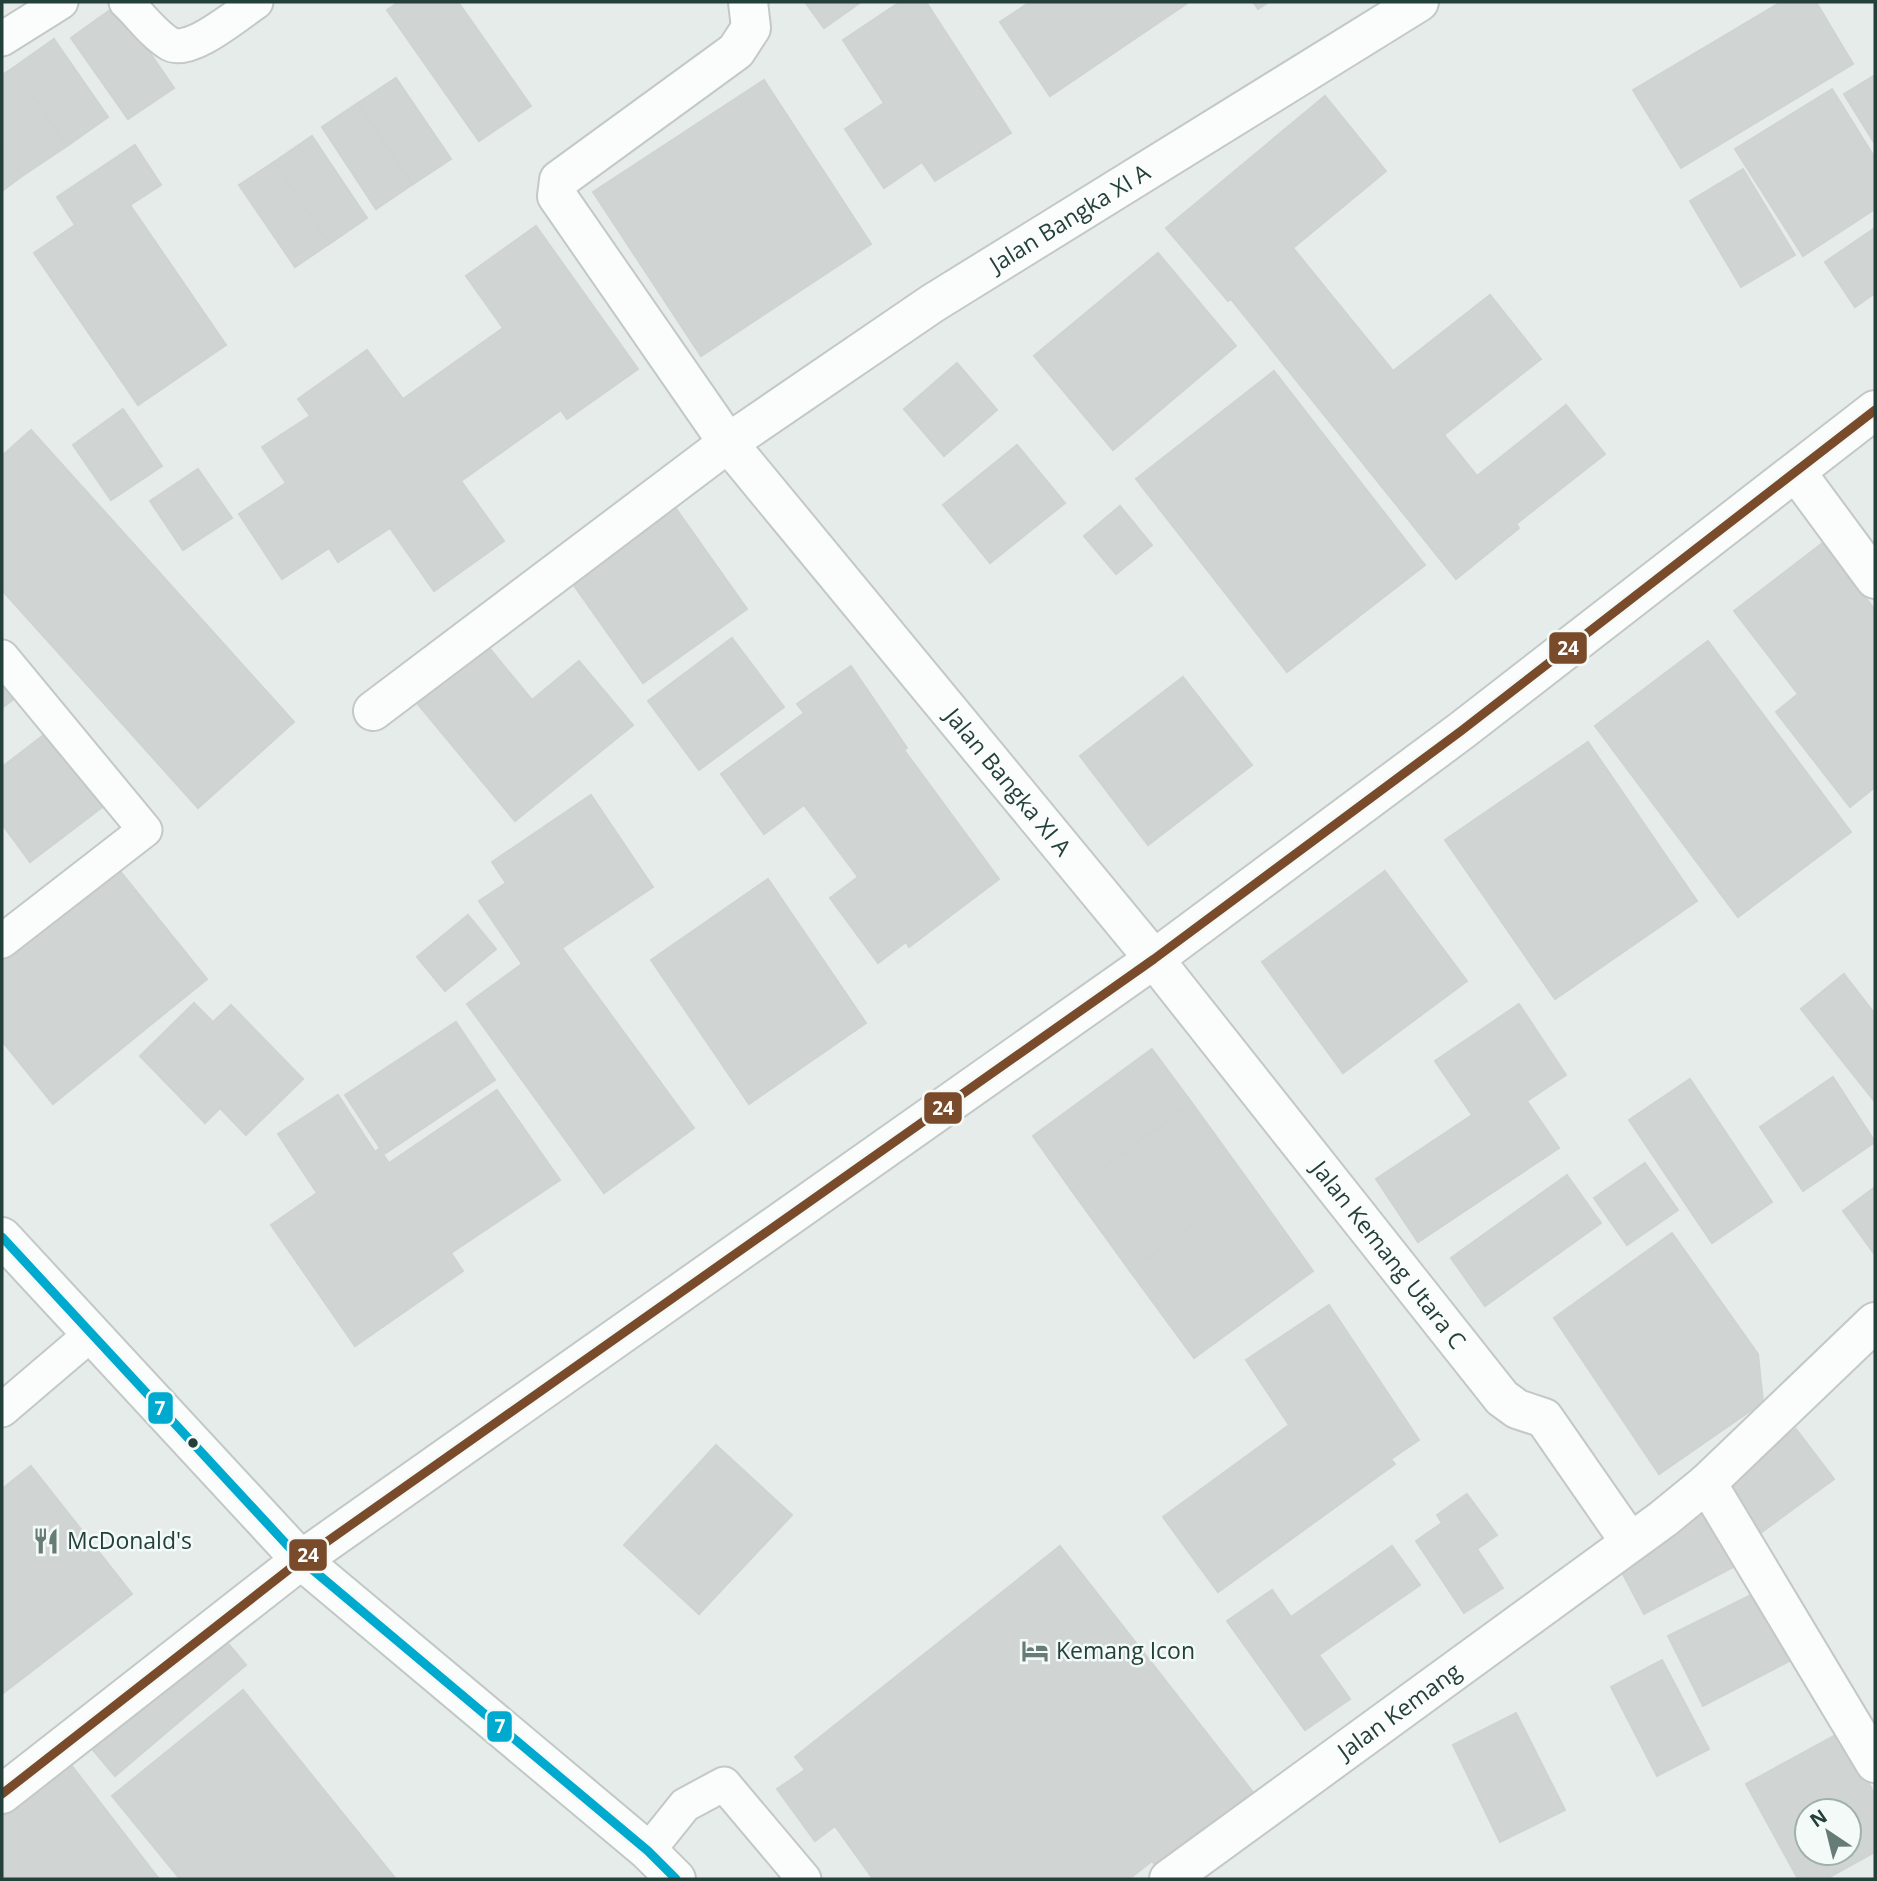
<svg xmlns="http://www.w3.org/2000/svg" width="1877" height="1881" viewBox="0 0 1877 1881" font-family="'Open Sans',sans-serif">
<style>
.building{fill:#d0d5d3;stroke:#cfd4d2;stroke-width:2;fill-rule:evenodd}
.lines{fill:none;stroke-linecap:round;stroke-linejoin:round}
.lane-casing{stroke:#c3c9c6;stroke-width:37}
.street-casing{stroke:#c3c9c6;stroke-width:42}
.secondary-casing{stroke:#c1c9c6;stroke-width:42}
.lane{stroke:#fbfcfc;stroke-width:33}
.street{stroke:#fbfcfc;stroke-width:38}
.secondary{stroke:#fbfcfc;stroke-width:38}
.bus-1-casing{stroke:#f4faf8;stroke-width:14}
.bus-2-casing{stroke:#f4faf8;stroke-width:14}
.bus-1{stroke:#00a9ce;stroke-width:9}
.bus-2{stroke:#7a4b2a;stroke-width:9}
.bus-dot{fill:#23403a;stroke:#f4faf8;stroke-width:2.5}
.labels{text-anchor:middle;stroke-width:5;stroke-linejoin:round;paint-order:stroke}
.street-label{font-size:23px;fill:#23403a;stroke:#f4faf8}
.poi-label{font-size:23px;fill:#23403a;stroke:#f4faf8;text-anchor:start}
.line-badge{stroke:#f4faf8;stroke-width:2.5}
.badge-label{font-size:19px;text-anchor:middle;font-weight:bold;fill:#fff}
</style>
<rect width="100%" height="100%" fill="#e6ece9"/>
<g class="building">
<path d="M399 2H458L531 106 479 141 387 10Z"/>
<path d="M805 2H861L824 28Z"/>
<path d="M900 2H926L1011 133 935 181 922 162 884 188 845 129 884 103 843 40Z"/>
<path d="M1030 2H1189L1050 96 1000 22Z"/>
<path d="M1253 2H1269L1258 9Z"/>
<path d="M1781 2H1816L1853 64 1681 168 1633 90Z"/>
<path d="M117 5 174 88 128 119 71 38Z"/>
<path d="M54 39 108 117 67 146 13 68Z"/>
<path d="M13 68 67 146 22 176 2 147V75Z"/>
<path d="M1875 75V144L1844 94Z"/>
<path d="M396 78 451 159 413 184 358 103Z"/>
<path d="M764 80 871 244 701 356 593 192Z"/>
<path d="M1832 89 1875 158V209L1803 256 1735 149Z"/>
<path d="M1325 96 1386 171 1293 248 1393 371 1490 295 1541 359 1444 435 1477 476 1566 405 1605 454 1516 524 1519 528 1456 579 1231 299 1228 301 1166 228Z"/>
<path d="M358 103 413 184 376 209 322 127Z"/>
<path d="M312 136 367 218 329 244 274 162Z"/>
<path d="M135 145 161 185 130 205 226 345 138 405 34 253 75 225 57 197Z"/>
<path d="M2 147 22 176 2 191Z"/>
<path d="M274 162 329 244 295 267 239 185Z"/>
<path d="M1743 169 1795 255 1741 287 1690 201Z"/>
<path d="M536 226 638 369 567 419 561 410 461 481 504 541 434 591 390 528 338 562 329 548 282 579 239 514 286 483 262 447 310 416 298 399 367 350 403 399 503 328 466 276Z"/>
<path d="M1875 228V293L1855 307 1825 262Z"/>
<path d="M1158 253 1236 346 1113 450 1034 356Z"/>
<path d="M957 363 997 410 944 456 904 409Z"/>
<path d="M1274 371 1425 565 1287 672 1136 479Z"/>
<path d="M123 409 162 466 111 500 73 445Z"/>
<path d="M31 430 294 722 198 808 2 590V456Z"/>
<path d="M1017 445 1065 503 990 563 943 505Z"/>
<path d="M198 469 232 518 183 550 150 501Z"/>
<path d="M672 503 747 609 643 683 568 577Z"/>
<path d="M1120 506 1152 545 1116 574 1084 536Z"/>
<path d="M1824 542 1875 610V787L1850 807 1776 712 1798 694 1734 611Z"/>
<path d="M732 638 784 707 699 770 648 701Z"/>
<path d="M1708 641 1851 832 1738 917 1595 726Z"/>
<path d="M486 644 532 700 579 661 633 725 515 821 416 702Z"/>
<path d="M851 666 907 748 904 750 999 879 909 947 906 942 878 963 830 898 858 877 804 805 764 834 721 774 804 713 797 704Z"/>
<path d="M1183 677 1252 765 1148 845 1080 756Z"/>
<path d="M2 681 15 698 2 708Z"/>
<path d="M49 731 105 805 30 862 2 824V767Z"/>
<path d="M1588 742 1697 901 1555 999 1445 840Z"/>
<path d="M591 795 653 887 562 948 694 1128 604 1193 467 1004 522 964 479 901 506 883 492 862Z"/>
<path d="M111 860 207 979 53 1104 2 1041V949Z"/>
<path d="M1385 871 1467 981 1343 1073 1262 962Z"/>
<path d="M768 879 866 1023 749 1104 651 960Z"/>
<path d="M468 915 496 949 445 991 417 957Z"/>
<path d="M1844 974 1875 1014V1102L1801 1009Z"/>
<path d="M194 1003 213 1022 231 1005 303 1079 246 1135 220 1108 205 1123 140 1056Z"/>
<path d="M1519 1004 1566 1075 1527 1101 1559 1148 1418 1242 1376 1179 1472 1115 1435 1061Z"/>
<path d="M456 1022 495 1080 384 1154 345 1095Z"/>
<path d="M1152 1049 1192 1103 1072 1191 1033 1136Z"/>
<path d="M1833 1077 1875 1142 1803 1191 1760 1127Z"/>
<path d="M1690 1079 1772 1202 1712 1243 1629 1120Z"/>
<path d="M497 1090 560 1180 451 1253 463 1271 355 1346 271 1225 317 1193 278 1134 338 1095 375 1152 379 1149 389 1163Z"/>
<path d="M1192 1103 1250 1183 1130 1271 1072 1191Z"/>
<path d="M1645 1163 1678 1210 1627 1245 1594 1198Z"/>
<path d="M1567 1175 1601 1223 1485 1306 1451 1258Z"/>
<path d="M1250 1183 1313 1271 1194 1358 1130 1271Z"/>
<path d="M1875 1187V1255L1843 1211Z"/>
<path d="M1672 1233 1758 1354 1763 1402 1659 1474 1554 1318Z"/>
<path d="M1329 1305 1419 1440 1391 1459 1395 1464 1218 1592 1163 1517 1289 1425 1246 1360Z"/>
<path d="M1796 1429 1834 1479 1755 1537 1718 1487Z"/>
<path d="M716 1445 792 1515 699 1614 624 1545Z"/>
<path d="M31 1466 132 1594 2 1694V1489Z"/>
<path d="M1467 1494 1497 1535 1477 1549 1503 1588 1464 1613 1416 1541 1442 1523 1437 1515Z"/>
<path d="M1709 1512 1737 1565 1644 1614 1616 1561Z"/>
<path d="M1060 1546 1256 1796 1161 1873 1152 1861 1129 1879H873L835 1826 815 1841 777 1789 805 1770 795 1757Z"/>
<path d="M1392 1546 1420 1585 1319 1655 1350 1699 1305 1730 1227 1621 1272 1590 1291 1617Z"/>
<path d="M1757 1592 1791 1660 1703 1706 1668 1636Z"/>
<path d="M215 1628 246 1665 115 1776 83 1738Z"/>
<path d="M1662 1660 1709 1749 1657 1776 1611 1687Z"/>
<path d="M243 1690 395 1878 394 1879H180L112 1796Z"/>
<path d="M1516 1713 1565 1810 1500 1842 1453 1745Z"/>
<path d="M1841 1732 1875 1795V1852L1826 1879H1798L1746 1784ZM1807 1811H1849V1853H1807Z"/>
<path d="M65 1757 159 1879H2V1805Z"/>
</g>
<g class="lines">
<g class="lane-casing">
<g id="lane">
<path d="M126 2C139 14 154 35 170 44 190 55 238 14 256 2"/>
<path d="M2 39 61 2"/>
<path d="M2 657 145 830 2 941"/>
<path d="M2 1410 90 1335"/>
<path d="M648 1851 685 1805 724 1784 804 1879"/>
</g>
</g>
<g class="street-casing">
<g id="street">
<path id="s1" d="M748 2 751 28 736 51 559 180 557 196 728 443 1154 959 1502 1398 1517 1409 1544 1418 1630 1542"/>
<path d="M1796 472 1875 579"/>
<path id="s2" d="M373 711 728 443 933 303 1419 2"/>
<path d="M1707 1483 1875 1322"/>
<path d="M2 1794 301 1560 1154 959 1461 731 1875 410"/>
<path id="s3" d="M1169 1879 1663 1519 1707 1483 1875 1763"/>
</g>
</g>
<g class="secondary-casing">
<path id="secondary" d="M2 1237 301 1560 648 1851 676 1879"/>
</g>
<use href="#lane" class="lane"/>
<use href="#street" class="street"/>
<use href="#secondary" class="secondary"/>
<g class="bus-1-casing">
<path id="bus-1" d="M2 1237 301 1560 648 1851 676 1879"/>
</g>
<g class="bus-2-casing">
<path id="bus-2" d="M2 1794 301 1560 1154 959 1461 731 1875 410"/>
</g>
<use href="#bus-1" class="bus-1"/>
<use href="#bus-2" class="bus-2"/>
</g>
<defs>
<g id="restaurant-bare" transform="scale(2.1)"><path d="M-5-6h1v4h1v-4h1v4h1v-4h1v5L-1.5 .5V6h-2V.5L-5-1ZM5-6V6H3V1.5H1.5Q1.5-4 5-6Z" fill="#677c77" stroke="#f4faf8" stroke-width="2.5" paint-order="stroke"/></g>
<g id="hotel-bare" transform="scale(2.1)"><path d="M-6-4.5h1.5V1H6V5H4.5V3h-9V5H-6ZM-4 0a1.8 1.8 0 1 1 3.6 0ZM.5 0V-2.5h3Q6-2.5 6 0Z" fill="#677c77" stroke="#f4faf8" stroke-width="2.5" paint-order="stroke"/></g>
</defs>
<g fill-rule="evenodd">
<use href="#restaurant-bare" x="46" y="1541"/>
<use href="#hotel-bare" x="1035" y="1651"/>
</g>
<circle class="bus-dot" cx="193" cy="1443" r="6"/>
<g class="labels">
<g class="street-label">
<text dy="8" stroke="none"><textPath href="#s2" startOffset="854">Jalan Bangka XI A</textPath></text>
<text dy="8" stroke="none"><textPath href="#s1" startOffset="1029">Jalan Bangka XI A</textPath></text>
<text dy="8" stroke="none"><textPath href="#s1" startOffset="1636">Jalan Kemang Utara C</textPath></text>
<text dy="8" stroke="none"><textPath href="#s3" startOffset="285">Jalan Kemang</textPath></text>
</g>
<g class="poi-label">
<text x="67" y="1549">McDonald's</text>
<text x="1056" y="1659">Kemang Icon</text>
</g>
</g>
<g class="line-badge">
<rect x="1548" y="631" width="40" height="34" rx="7" fill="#7a4b2a"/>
<rect x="923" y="1091" width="40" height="34" rx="7" fill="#7a4b2a"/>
<rect x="147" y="1391" width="27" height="34" rx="7" fill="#00a9ce"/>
<rect x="288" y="1538" width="40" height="34" rx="7" fill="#7a4b2a"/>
<rect x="486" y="1710" width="27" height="33" rx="7" fill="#00a9ce"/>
</g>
<g class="badge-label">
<text x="1568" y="655">24</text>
<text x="943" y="1115">24</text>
<text x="160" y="1415">7</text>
<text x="308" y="1562">24</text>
<text x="500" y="1733">7</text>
</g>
<rect width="1877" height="1881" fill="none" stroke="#23403a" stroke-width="7"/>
<g transform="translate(1828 1832) rotate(325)"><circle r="33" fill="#f4faf8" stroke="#a0b0ac" stroke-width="2"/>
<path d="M0-5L12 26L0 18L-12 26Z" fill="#677c77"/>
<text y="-10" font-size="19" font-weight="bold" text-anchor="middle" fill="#23403a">N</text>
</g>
</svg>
